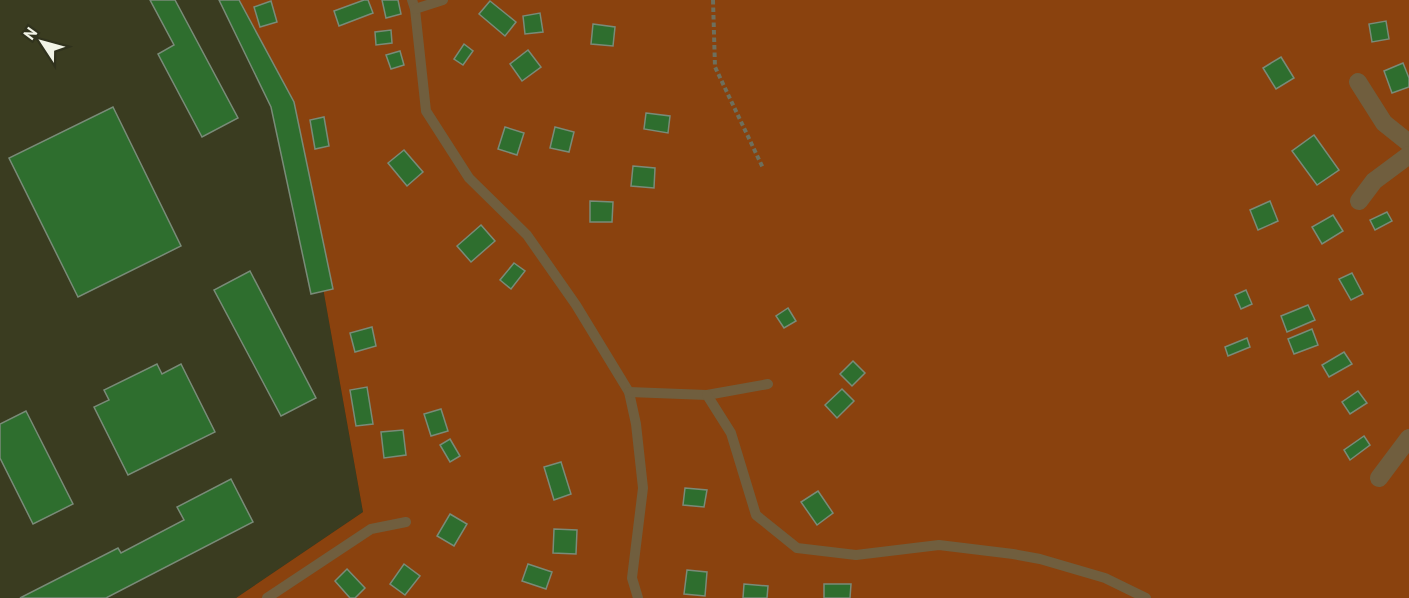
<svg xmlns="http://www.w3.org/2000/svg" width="1409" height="598" viewBox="0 0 1409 598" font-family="'PT Sans',sans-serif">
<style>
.built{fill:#3a3c20}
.green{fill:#8a420e}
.building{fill:#2e6e2e;stroke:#798b78;stroke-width:1.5}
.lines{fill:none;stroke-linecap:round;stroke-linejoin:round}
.path{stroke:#6d6f5d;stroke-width:4;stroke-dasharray:4.5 3;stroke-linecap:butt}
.lane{stroke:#705e3e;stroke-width:10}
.street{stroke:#705e3e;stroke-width:18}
</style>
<rect width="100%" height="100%" fill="#30321d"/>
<path class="built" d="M0 0H229L293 119 363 512 236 598H0Z"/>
<path class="green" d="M229 0H1409V598H236L363 512 293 120Z"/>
<g class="building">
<path d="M150 0H175L238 118 202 137 158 54 174 45Z"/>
<path d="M219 0H239L294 102 333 289 311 294 271 107Z"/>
<path d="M364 0H368L373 13 339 26 334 11Z"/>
<path d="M382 0H398L401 14 386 18Z"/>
<path d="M271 1 277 22 260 27 254 7Z"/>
<path d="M490 1 516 22 505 36 479 14Z"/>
<path d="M540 13 543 32 525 34 523 16Z"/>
<path d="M1386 21 1389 39 1372 42 1369 24Z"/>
<path d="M593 24 615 27 613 46 591 44Z"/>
<path d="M391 30 392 43 376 45 375 32Z"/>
<path d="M464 44 473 51 463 65 454 59Z"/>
<path d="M528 50 541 67 522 81 510 64Z"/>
<path d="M400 51 404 65 391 69 386 55Z"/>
<path d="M1281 57 1294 78 1276 89 1263 68Z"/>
<path d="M1403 63 1409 78V87L1392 93 1384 71Z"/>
<path d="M113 107 181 246 78 297 9 158Z"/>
<path d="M646 113 670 116 668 133 644 129Z"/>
<path d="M324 117 329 146 315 149 310 120Z"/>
<path d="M505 127 524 133 517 155 498 149Z"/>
<path d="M555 127 574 132 569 152 550 148Z"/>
<path d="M1314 135 1339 170 1317 185 1292 151Z"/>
<path d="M404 150 423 172 407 186 388 163Z"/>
<path d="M633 166 655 168 654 188 631 186Z"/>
<path d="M590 201 613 202 612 222H590Z"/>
<path d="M1270 201 1278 221 1258 230 1250 210Z"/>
<path d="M1387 212 1392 221 1375 230 1370 220Z"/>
<path d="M1333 215 1343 231 1322 244 1312 227Z"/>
<path d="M481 225 495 241 471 262 457 246Z"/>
<path d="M514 263 525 271 511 289 500 280Z"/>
<path d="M250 271 316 398 281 416 214 290Z"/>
<path d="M1352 273 1363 294 1351 300 1339 279Z"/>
<path d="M1246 290 1252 304 1241 309 1235 295Z"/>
<path d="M1308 305 1315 320 1287 332 1281 316Z"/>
<path d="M788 308 796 321 784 328 776 316Z"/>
<path d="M372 327 376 346 355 352 350 333Z"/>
<path d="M1312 329 1318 345 1294 354 1288 339Z"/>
<path d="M1247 338 1250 347 1228 356 1225 347Z"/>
<path d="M1344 352 1352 364 1329 377 1322 365Z"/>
<path d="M853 361 865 373 852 386 840 374Z"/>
<path d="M157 364 162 374 181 364 215 432 128 475 94 407 109 400 104 390Z"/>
<path d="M367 387 373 424 356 426 350 390Z"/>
<path d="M842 389 854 401 837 418 825 405Z"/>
<path d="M1358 391 1367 403 1350 414 1342 402Z"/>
<path d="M441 409 448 431 431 436 424 414Z"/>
<path d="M26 411 73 504 33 524 0 458V424Z"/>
<path d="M403 430 406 455 384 458 381 432Z"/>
<path d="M1364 436 1370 445 1350 460 1344 450Z"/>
<path d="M450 439 460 456 450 462 440 445Z"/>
<path d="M561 462 571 494 554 500 544 467Z"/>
<path d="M231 479 253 522 106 598H20L118 548 121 553 184 520 177 507Z"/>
<path d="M685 488 707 490 704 507 683 505Z"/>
<path d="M818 491 833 513 817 525 801 502Z"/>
<path d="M450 514 467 524 454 546 437 536Z"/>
<path d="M554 529 577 530 576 554 553 553Z"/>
<path d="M404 564 420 576 405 595 390 584Z"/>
<path d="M528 564 552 572 546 589 522 581Z"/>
<path d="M347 569 365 588 355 598H350L335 581Z"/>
<path d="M687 570 707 572 705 596 684 594Z"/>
<path d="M744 584 768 586 767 598H743Z"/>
<path d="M824 584H851L850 598H824Z"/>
</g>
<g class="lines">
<path class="path" d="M713 0 715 67 763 168"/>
<g class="lane">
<path d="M412 0 415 9 426 111 469 178 527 235 576 305 629 392 636 424 643 488 632 578 638 598"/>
<path d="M415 9 443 0"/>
<path d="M629 392 707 395 768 384"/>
<path d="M707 395 731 433 756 515 797 548 856 555 939 545 1013 554 1040 559 1105 578 1146 598"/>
<path d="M267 598 371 529 406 522"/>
</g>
<g class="street">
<path d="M1358 82 1384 123 1409 143"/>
<path d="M1359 201 1374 181 1409 155"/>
<path d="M1379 478 1409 438"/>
</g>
</g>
<g transform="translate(42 42) rotate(306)" stroke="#30321d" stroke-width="4.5" paint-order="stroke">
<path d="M0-4.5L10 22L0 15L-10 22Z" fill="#f2f4e7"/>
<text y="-9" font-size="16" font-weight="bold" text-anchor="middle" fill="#f2f4e7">N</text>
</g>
</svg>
